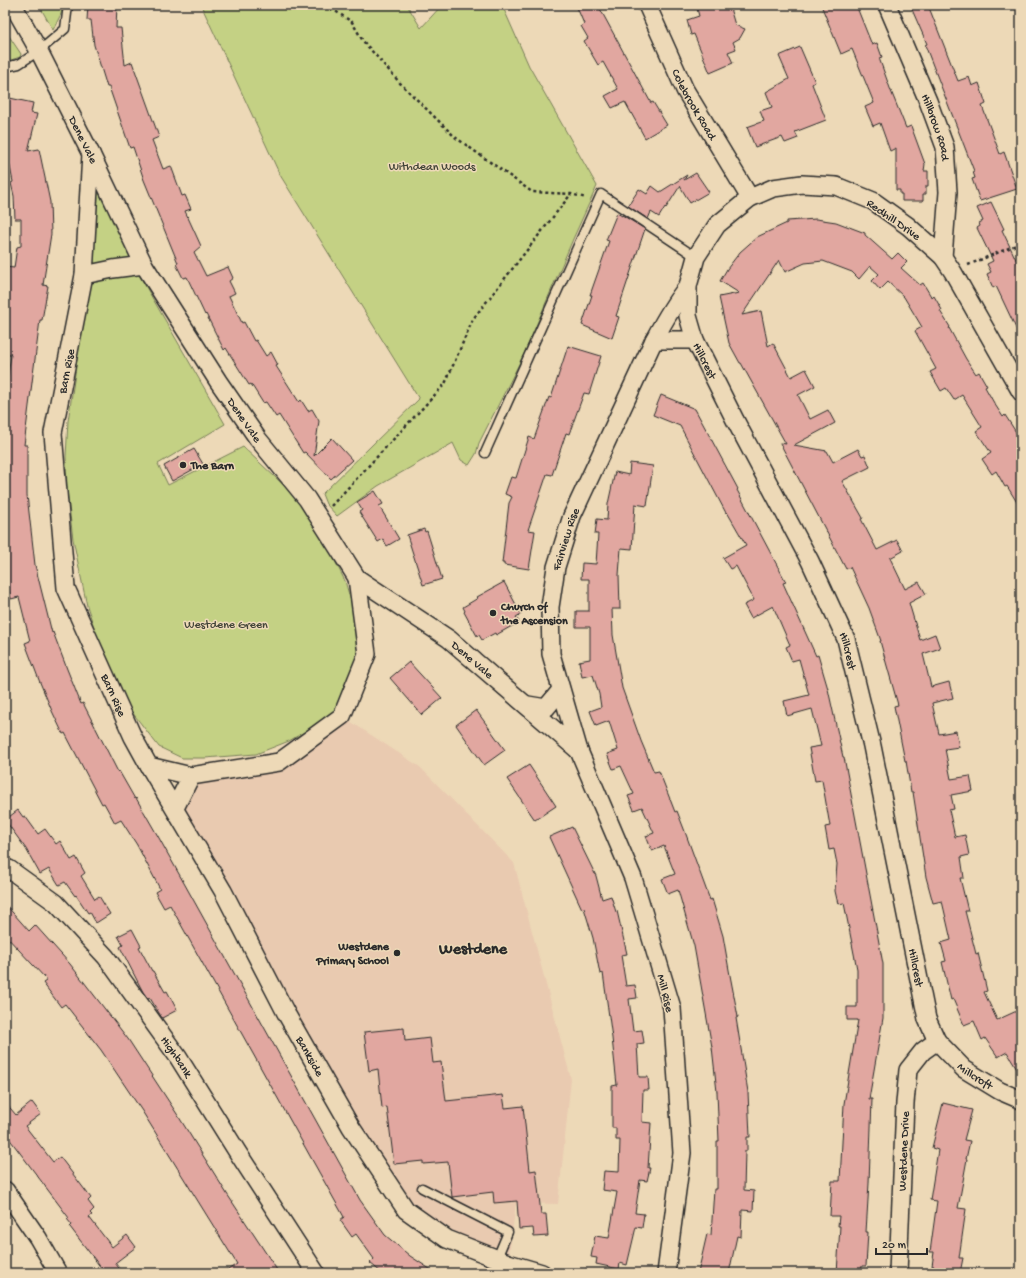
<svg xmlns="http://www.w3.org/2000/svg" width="1026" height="1278" viewBox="0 0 1026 1278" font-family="'Gochi Hand',sans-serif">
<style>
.built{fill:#e9cab0}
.green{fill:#c4d184;stroke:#787e58}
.building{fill:#e1a7a0;stroke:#2b2b2b}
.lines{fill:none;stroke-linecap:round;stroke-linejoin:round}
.lane-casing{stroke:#2b2b2b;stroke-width:11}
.street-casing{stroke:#2b2b2b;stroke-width:20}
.path{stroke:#2b2b2b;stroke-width:2.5;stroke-dasharray:3 3;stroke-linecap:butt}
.lane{stroke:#edd9b7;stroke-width:8}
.street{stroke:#edd9b7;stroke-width:17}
.poi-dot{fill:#2b2b2b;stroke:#edd9b7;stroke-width:1.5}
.labels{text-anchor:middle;stroke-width:3;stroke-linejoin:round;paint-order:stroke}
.street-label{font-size:12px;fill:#2b2b2b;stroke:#edd9b7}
.park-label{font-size:12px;fill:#424438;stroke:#edd9b7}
.poi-label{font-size:12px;font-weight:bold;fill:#2b2b2b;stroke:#edd9b7;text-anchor:start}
.district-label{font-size:16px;font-weight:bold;fill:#2b2b2b;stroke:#edd9b7}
</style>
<rect width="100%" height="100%" fill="#edd9b7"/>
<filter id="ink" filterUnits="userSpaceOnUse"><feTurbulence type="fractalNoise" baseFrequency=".025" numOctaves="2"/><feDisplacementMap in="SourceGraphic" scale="8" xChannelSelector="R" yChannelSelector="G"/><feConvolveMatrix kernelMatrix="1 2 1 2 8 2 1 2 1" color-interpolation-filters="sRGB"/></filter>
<g filter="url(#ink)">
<path class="built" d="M342 716 420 767 514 863 571 1079 558 1204 516 1203 508 1263 406 1210 175 808 191 776 279 762Z"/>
<g class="green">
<path d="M39 5H63L61 14 53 30Z"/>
<path d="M201 5H407L421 28 442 5H502L529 66 597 186 573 239 524 354 479 443 476 454 469 465 461 460 453 443 378 486 337 516 326 504 322 494 419 399 280 175Z"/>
<path d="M5 30 21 54 20 57 5 62Z"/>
<path d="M97 187 142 280 225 424 158 464 168 485 243 447 291 492 320 531 345 581 355 615 358 648 354 670 346 695 333 715 289 741 256 754 205 758H182L159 747 125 703 102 651 87 606 73 539 67 490 66 457 68 421 93 252Z"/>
</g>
<g class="building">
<path d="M88 5H117L116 28H121L125 65 132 62 159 137 152 140 163 169 171 166 182 196 185 195 191 209 185 211 201 246 194 252 206 276 228 267 233 278 229 281 235 293 229 296 242 323 244 322 254 341 256 340 266 356 271 352 278 365 276 366 299 402 301 400 308 411 312 409 319 421 314 456 332 438 352 460 331 479 305 452 303 453 279 415 276 417 266 402 263 403 251 384 249 385 226 348 224 350 206 314 205 315 187 277 183 278 176 264 178 263 169 241 144 180 133 147 130 148 109 87H107L94 45 91 20H87Z"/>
<path d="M576 5H598L651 103 653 102 667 125 645 138 625 102 612 108 605 96 618 89 603 62 598 65 584 41 588 38 581 26 584 24Z"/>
<path d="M696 5H729L735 25 745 29 740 38 733 42 736 49 728 52 733 63 710 73 694 34 691 35 687 20 699 16Z"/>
<path d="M821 5H856L872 45 877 43 882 57 879 58 891 91 906 128 911 126 925 164 924 171H928V186H926V194H923V201H902V194H900V190H896V148L890 151 880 123 873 126 865 107 874 103 852 49 841 54Z"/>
<path d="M910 5H928L958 81 969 77 972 86 979 83 986 104 982 106 1000 154 1004 152 1017 189 980 201 972 179 975 178 973 172 974 171 925 45 927 44Z"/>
<path d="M800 47 815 82 812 84 826 120 795 132 798 138 785 143 782 137 755 147 747 127 764 121 760 111 772 107 766 92 789 79 779 56Z"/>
<path d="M5 97 33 103 31 113 37 114 28 151 39 149 50 202 51 234 43 285 48 286 42 320H40L24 445H27V495L35 565 52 633 53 632 67 669 81 704 83 703 118 772 119 771 135 799 136 798 159 838 360 1200 385 1235 410 1256 436 1273H382L370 1263 374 1259 356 1234 352 1237 340 1220 344 1217 170 905 164 908 155 892 160 889 137 845 121 820 115 823 104 803 102 804 65 733 63 734 52 711 39 680 25 643 30 641 19 597 11 599 5 576V381H7L11 355H6V352H5V267L14 268 17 247 21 246V219H15L14 196 11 183 13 182 5 141Z"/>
<path d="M696 173 709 192 690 203 680 186 666 208 665 207 659 217 651 212 648 219 628 206 639 189 647 194 652 186 660 192 687 175 684 180Z"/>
<path d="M991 202 1004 229 1002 230 1021 270V339L996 286 993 288 987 274 991 272 987 264 993 261 977 228 980 226 979 223 983 221 977 208Z"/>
<path d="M617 213 622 216V215L645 229 616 316 619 317 612 338 582 325 592 295H590L609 241 606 240Z"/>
<path d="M816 219 836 222 865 233V235L892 259 898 253 907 262 901 268 920 285 923 283 932 298 934 296 942 310 940 311 950 327 949 328 966 359 976 374 979 372 987 386 985 387 994 403 1003 417 1005 415 1021 440V509L1007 486 1005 487 996 471 992 474 982 459 991 453 976 431 982 427 962 395 954 400 946 388 941 391 930 372 936 369 915 331 922 327 904 297 888 282 880 290 872 281 879 274 870 266 859 279 852 272 823 261 805 263 785 272 779 260 742 315 761 311 768 346 773 343 791 377 806 369 815 386 798 395 810 419 828 410 835 423 794 445 827 451 833 462 858 449 862 456 865 455 870 467 842 481 863 518 861 519 877 550 897 540 903 551 890 558 905 589 919 582 926 594 909 603 920 640 935 634 940 648 923 654 931 687 949 682 953 698 932 703 939 734 956 731 959 747 945 749 951 779 970 776 973 791 951 795 954 809 949 810 955 837 965 835 969 855 961 857 964 878H960L968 911H965L976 954 978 953 987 991 984 992 997 1020 1021 1009V1075L1007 1052 998 1057 985 1038 982 1040 974 1021 964 1025 953 999 951 1000 942 962 946 961 941 943 951 940 942 901 933 903 926 877 913 792H911L906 761H905L894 706 898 705 880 641H881L869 608 850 567 846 569 780 443 786 444 741 363H740L729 343 719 297 739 293 720 281 727 269 740 252 757 237 787 223V221Z"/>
<path d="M568 346 601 356 589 394 584 393 569 434 566 433 552 475 547 474 528 530 535 531 529 569 504 565V563H502L509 503 512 497 505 494 511 477 516 478 529 437 534 439 549 397 551 398Z"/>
<path d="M661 395 695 409 738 489 737 490 786 582 783 583 816 656 818 655 828 689 843 757H844L883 964V1018L869 1099H872L869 1183 866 1232H868L866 1266H862L861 1273H837L840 1226H838L839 1216H830L832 1181H840L844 1104 858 1020H847V1007H857V969L844 903 838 904 835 891 837 864 834 849 829 850 825 827 830 826 822 780 815 781 809 748 821 746 812 709 787 716 784 701 809 695 799 659 792 661 786 647 790 645 773 606 751 618 744 605 754 600 736 566 730 569 723 558 746 545 727 512 726 513 680 426 653 415Z"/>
<path d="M194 449 203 464 172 481 164 466Z"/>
<path d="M630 463 653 466 647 506 635 504 632 549 621 548 619 575 620 609H612L613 635 619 670 622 688 641 741 654 772 659 771 675 812 677 811 684 829 710 900 712 899 723 936 729 970 738 1017 736 1018 748 1092 750 1137H747V1151H745L744 1190 754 1191 753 1211 742 1210 741 1237 737 1236 729 1273H698L707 1234 711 1235 714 1189H717V1141H719L717 1092 712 1047 694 946 678 890 668 894 662 879 675 874 664 846 652 851 646 836 654 833 642 807 634 810 628 796 634 794 621 766 613 769 607 754 618 750 609 721 596 726 590 711 601 707 599 694 593 675 582 677 579 661 590 659V627H576V611H589V579H581L582 563 596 564 598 534H595L597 519 607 520 608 504 615 472 629 475Z"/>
<path d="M375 491 383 504 379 506 399 539 387 546 383 539 378 542 359 512 362 510 357 502Z"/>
<path d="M424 529 425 532 427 531 442 579 423 585 407 535Z"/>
<path d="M504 582 521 614 516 617 519 622 496 635 495 633 482 640 479 635 477 636 464 612 465 611 463 607 478 598 477 597Z"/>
<path d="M409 662 442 698 422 715 390 678Z"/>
<path d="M476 710 505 750 484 765 456 725Z"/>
<path d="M529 765 556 806 535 820 507 779Z"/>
<path d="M18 810 23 817 25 816 38 834 45 829 56 844 60 841 71 860 76 857 85 873 81 876 95 899 99 896 110 914 96 923 90 912 88 913 76 895 75 896 65 882 59 885 49 869 40 874 26 849 5 820Z"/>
<path d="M572 827 596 876 602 899 611 896 616 912 617 911 627 954 621 955 626 986 635 985 637 998 629 999 633 1031 642 1030 644 1043 637 1044 639 1077H648L649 1090H643L642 1122 651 1123 648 1168H650L647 1181 640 1180 635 1213 644 1214 642 1228 636 1227 627 1265 620 1263 619 1269 596 1264 597 1258 591 1257 595 1236 609 1238 617 1192 602 1190 604 1171 619 1172 620 1140H616V1128H612V1086L617 1085 612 1038 603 973 600 974 593 938 584 908 582 909 549 837Z"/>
<path d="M5 904 29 931 35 925 70 964 128 1039 177 1114 227 1194 279 1273H223L237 1264 142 1111 101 1050 65 1004 61 1007 43 983 46 981V979L5 935Z"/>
<path d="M132 929 141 946 139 947 152 971H153L165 992 167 991 177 1010 162 1018 150 998 148 999 143 992 120 947 123 945 118 936Z"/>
<path d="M404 1028 405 1041 430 1038 433 1063 441 1062 446 1101 503 1095 505 1108 523 1106 530 1171 536 1170 541 1214H546L548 1236 534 1237 533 1228 519 1229 517 1201 494 1203 493 1192 452 1197 448 1162 423 1164V1161L394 1164 387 1107 382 1108 378 1069 369 1071 364 1032Z"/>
<path d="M5 1102 16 1115 32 1102 41 1114 25 1126 53 1162 60 1157 91 1198 88 1201 94 1209 90 1213 92 1215 89 1217 112 1247 127 1235 136 1247 115 1263 123 1273H105L70 1227 72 1225 67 1219 69 1218 5 1133Z"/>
<path d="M943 1103 972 1110 964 1140 970 1141 966 1159H967L958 1208 966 1209 959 1258H963L960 1273H933L934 1266H932L934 1252H930L937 1201 930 1200 938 1150 932 1148Z"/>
</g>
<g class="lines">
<g class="lane-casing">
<g id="lane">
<path d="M5 67 19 64 39 51 65 29 68 5"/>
<path d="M485 453 601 194 696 257"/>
<path d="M422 1188 508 1232 497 1258"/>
</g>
</g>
<g class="street-casing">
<g id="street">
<path id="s1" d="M13 5 39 51 91 154 144 265 218 381 258 439 307 499 357 578 449 639 579 751"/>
<path id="s2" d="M647 5 685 90 750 198"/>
<path id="s3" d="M887 5 928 101 945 147 948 192 943 257"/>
<path id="s4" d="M91 154 84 275 53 433 66 588 133 737 149 766 191 776 279 762 342 716 367 654 357 578"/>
<path d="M84 275 113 269 144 265"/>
<path d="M654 340H695"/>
<path id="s5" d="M1021 392 953 272 943 257 908 226 873 201 836 186 802 184 773 188 750 198 717 225 696 257 688 286V316L695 340 735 420 810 561 846 639 872 746 927 1019 937 1041 964 1069 1000 1091 1021 1100"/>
<path d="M528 705 546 708 561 690"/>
<path id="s6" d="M149 766 223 891 287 1015 351 1127 406 1210 447 1239 508 1263 542 1273"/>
<path d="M175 808 191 776"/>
<path id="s7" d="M5 868 9 869 56 903 106 957 178 1057 238 1153 316 1273"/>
<path d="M5 1190 38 1238 58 1273"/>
<path id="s8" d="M666 1273 682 1153 672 1008 633 878 579 751 551 654 550 607 556 567 572 516 654 340C664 321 674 303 688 286"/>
<path id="s9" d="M898 1273 905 1103 908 1070 923 1051 937 1041"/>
</g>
</g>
<g class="path">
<path d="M326 5 352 22 363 41 400 83 455 137 532 192 571 194 586 198"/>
<path d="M968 265 1021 243"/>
<path d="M331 506 445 384 473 319 571 194"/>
</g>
<use href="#lane" class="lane"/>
<use href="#street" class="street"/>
</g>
</g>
<g class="poi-dot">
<circle cx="183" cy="465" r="4"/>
<circle cx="493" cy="613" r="4"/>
<circle cx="397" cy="953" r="4"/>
</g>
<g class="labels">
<g class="street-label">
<text dy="4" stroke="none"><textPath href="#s2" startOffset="110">Colebrook Road</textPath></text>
<text dy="4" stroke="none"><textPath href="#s3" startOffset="132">Hillbrow Road</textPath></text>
<text dy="4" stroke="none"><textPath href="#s1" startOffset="152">Dene Vale</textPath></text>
<text transform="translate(894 219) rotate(35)" y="4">Redhill Drive</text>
<text dy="4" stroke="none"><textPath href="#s5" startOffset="563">Hillcrest</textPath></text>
<text transform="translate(66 371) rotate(-79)" y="4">Barn Rise</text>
<text dy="4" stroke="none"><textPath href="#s1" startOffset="476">Dene Vale</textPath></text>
<text dy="4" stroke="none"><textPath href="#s8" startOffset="758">Fairview Rise</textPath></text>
<text dy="4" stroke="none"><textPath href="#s5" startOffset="887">Hillcrest</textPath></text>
<text dy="4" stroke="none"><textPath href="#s1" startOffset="812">Dene Vale</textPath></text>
<text dy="4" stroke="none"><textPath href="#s4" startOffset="555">Barn Rise</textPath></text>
<text dy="4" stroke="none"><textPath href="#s5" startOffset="1211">Hillcrest</textPath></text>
<text transform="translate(666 993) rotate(76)" y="4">Mill Rise</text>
<text dy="4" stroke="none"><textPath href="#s7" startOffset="258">Highbank</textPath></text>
<text dy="4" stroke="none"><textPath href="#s6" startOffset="332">Bankside</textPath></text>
<text dy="4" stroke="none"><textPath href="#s5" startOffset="1340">Millcroft</textPath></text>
<text dy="4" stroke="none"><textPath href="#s9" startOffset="122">Westdene Drive</textPath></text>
</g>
<g class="park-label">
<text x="432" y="170">Withdean Woods</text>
<text x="226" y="628">Westdene Green</text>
</g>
<g class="poi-label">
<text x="191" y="469">The Barn</text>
<text x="501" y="610">Church of<tspan x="501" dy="14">the Ascension</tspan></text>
<text x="389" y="950" text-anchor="end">Westdene<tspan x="389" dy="14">Primary School</tspan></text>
</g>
<g class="district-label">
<text x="473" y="953">Westdene</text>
</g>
</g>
<rect width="1026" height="1278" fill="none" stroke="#edd9b7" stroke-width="20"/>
<rect x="10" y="10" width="1006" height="1258" fill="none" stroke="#2b2b2b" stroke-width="1.5" filter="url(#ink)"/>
<path d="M876 1248v6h51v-6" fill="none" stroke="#2b2b2b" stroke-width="2"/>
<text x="882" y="1248" font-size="12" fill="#2b2b2b" stroke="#edd9b7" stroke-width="3" paint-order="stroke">20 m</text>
</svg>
